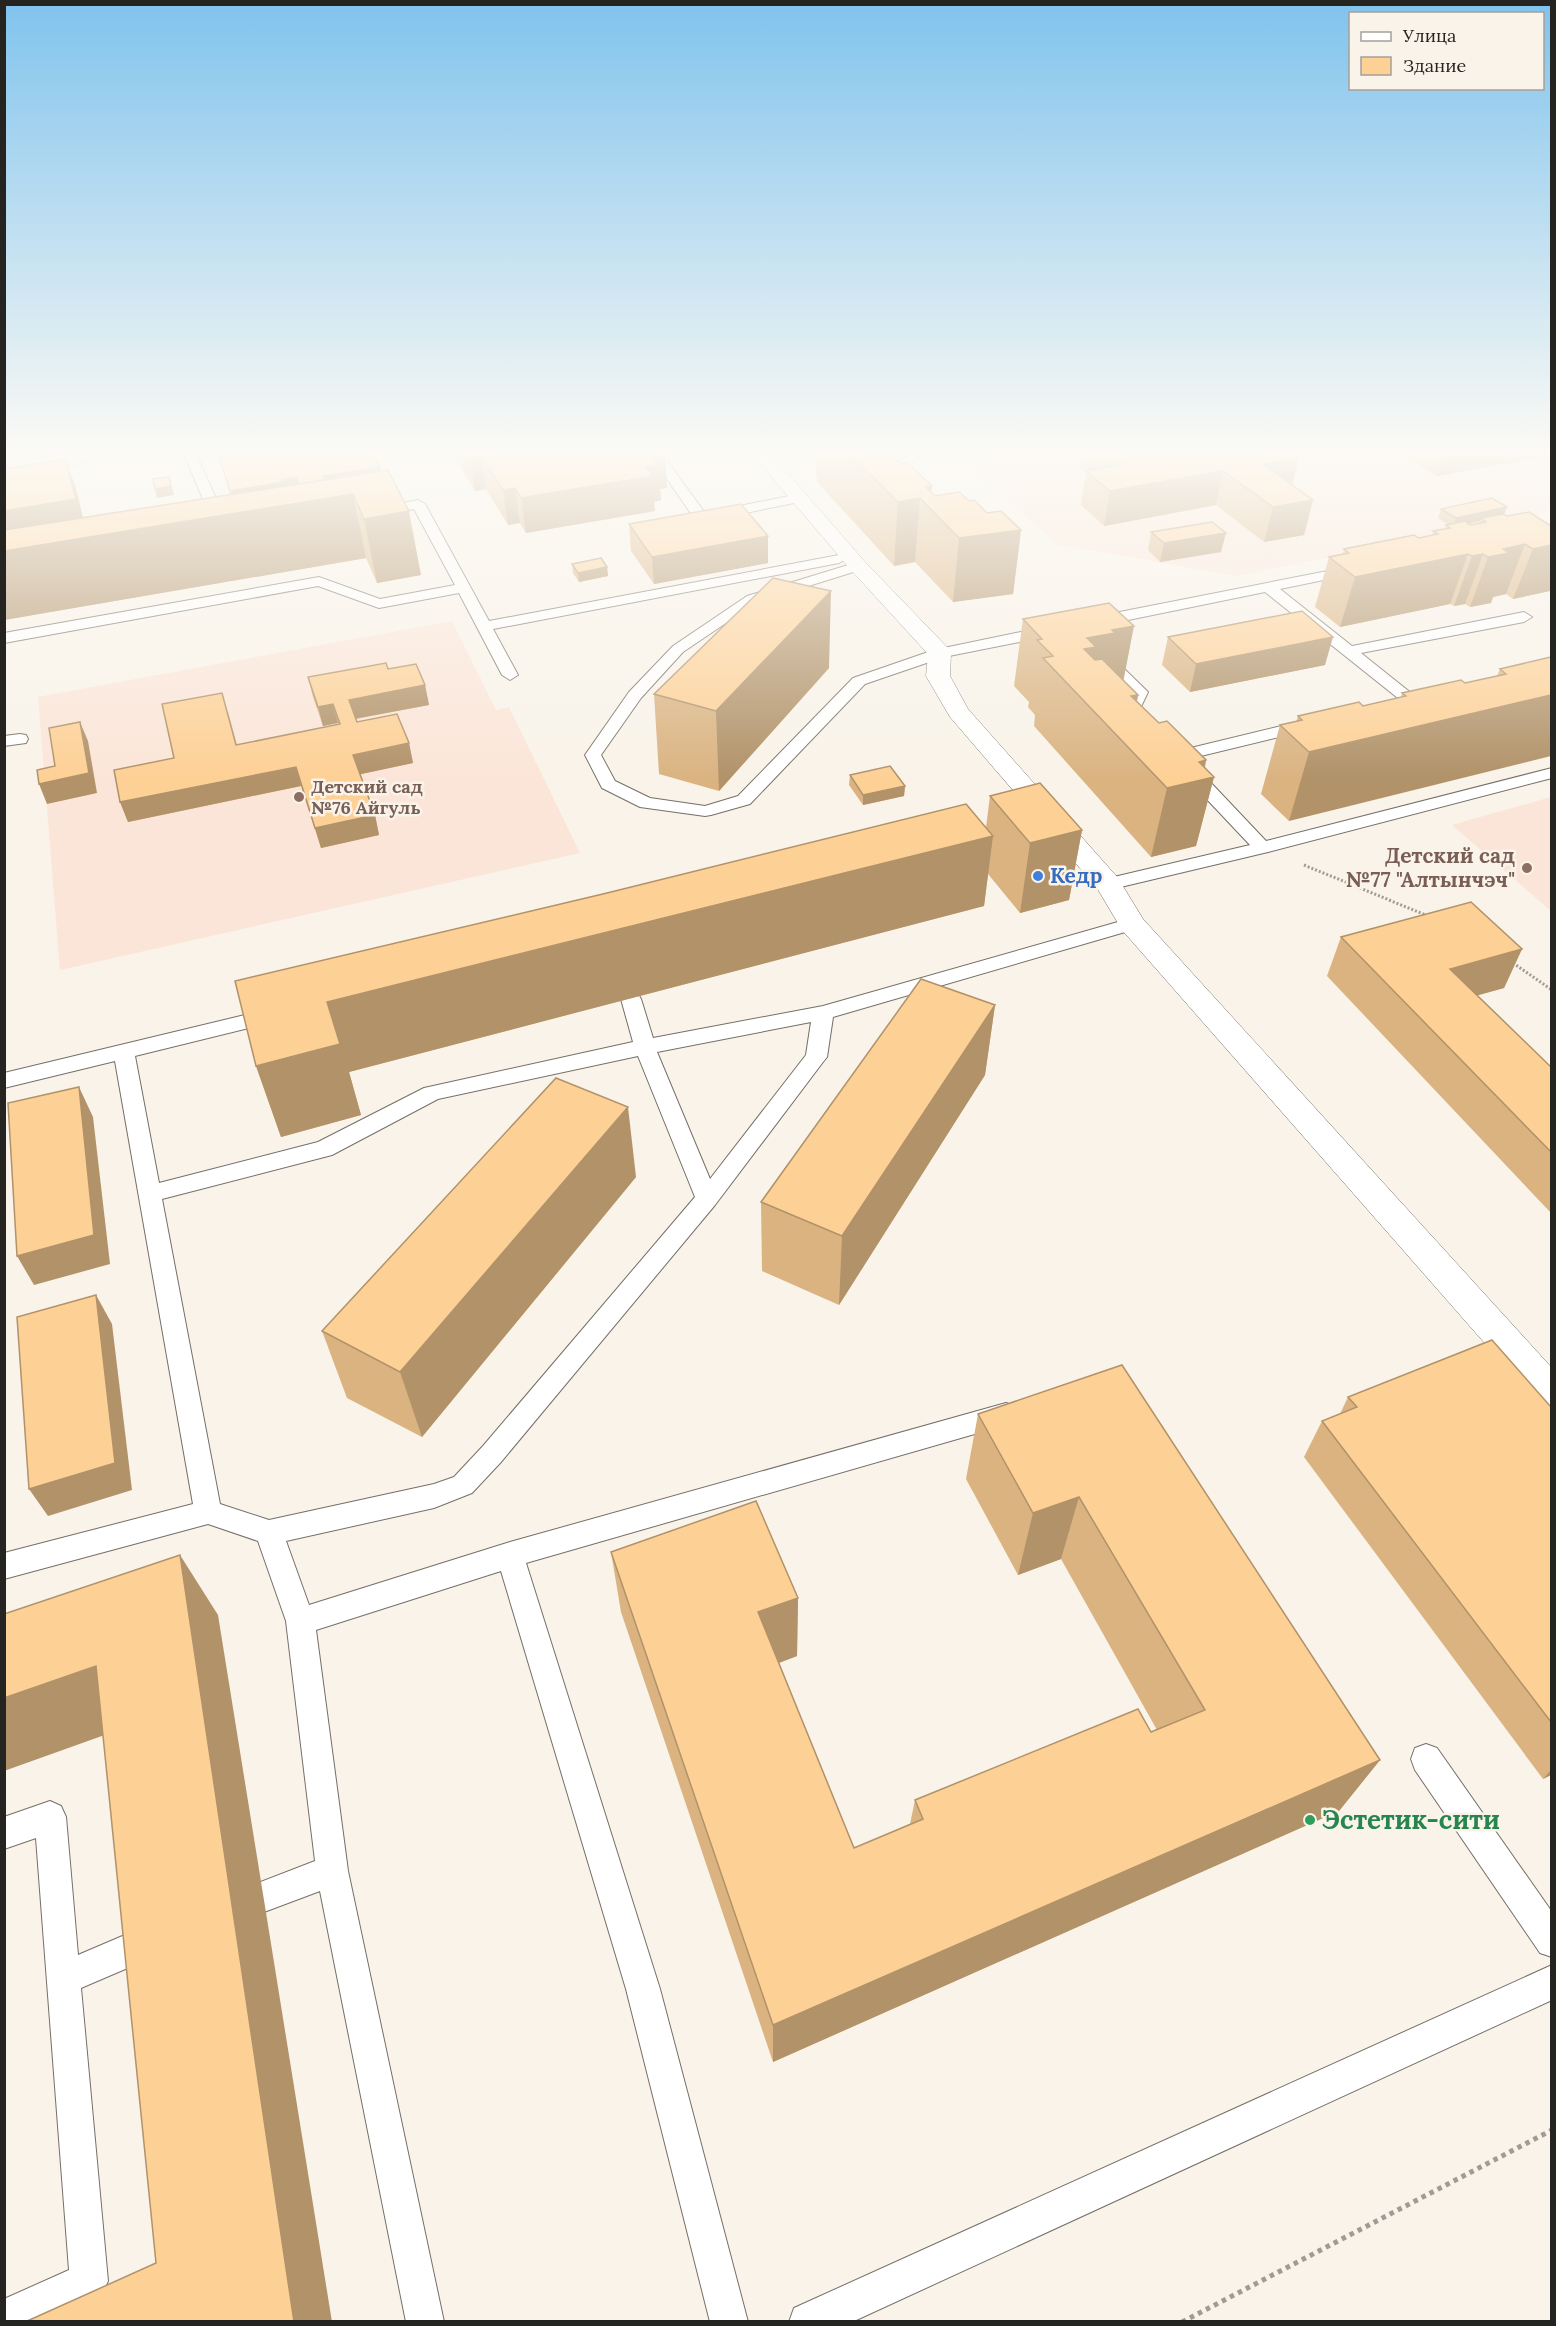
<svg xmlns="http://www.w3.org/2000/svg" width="1556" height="2326" viewBox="0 0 1556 2326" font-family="Lora,serif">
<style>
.education{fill:#fbe5d8}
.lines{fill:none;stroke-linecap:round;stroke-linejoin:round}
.service-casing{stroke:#756f67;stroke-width:2}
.minor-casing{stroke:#756f67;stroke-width:1}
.path-far2{stroke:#a09b94;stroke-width:2;stroke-dasharray:2 2;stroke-linecap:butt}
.path-far1{stroke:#a09b94;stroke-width:3;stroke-dasharray:2 2;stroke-linecap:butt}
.path{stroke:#a09b94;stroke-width:5;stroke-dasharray:4.5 4.5;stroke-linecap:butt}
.service{fill:#fff;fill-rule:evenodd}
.minor{fill:#fff;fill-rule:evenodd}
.wall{fill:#dab381;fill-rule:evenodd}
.shaded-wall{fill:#b19269}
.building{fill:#fdd096;stroke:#b19269;stroke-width:1.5}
.education-dot{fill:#8d6e63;stroke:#f9f3e9;stroke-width:2}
.shop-dot{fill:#3f7fe0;stroke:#f9f3e9;stroke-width:2}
.leisure-dot{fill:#2e9e5b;stroke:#f9f3e9;stroke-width:2}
.labels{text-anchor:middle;stroke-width:5;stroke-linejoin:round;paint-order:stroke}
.far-education-label{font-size:18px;font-weight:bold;fill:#785e54;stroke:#f9f3e9;text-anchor:start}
.education-label{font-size:21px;font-weight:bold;fill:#785e54;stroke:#f9f3e9;text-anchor:end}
.shop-label{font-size:21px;font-weight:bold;fill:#366cbe;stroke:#f9f3e9;text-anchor:start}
.near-leisure-label{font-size:26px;font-weight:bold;fill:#27864d;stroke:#f9f3e9;text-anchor:start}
</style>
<rect width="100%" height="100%" fill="#f9f3e9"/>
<g class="education">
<path d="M994 454H1551V513L1237 576 1059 545 973 470Z"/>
<path d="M452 621 496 710 509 707 580 853 60 970 38 697Z"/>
<path d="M1551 797H1552L1551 911 1452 825Z"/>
</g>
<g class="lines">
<g class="service-casing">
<g id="service">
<path d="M184 454H196L228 525 226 528 221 529 214 525Z"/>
<path d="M650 454H662L705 513 799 494 806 498 799 502 701 522 696 521Z"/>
<path d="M909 454H923L892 480 891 484H881L877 479 879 476Z"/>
<path d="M418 500 425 504 489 621 839 555 846 559 839 563 493 629 518 675 510 680 502 675 459 593 379 608 318 586 4 643V633L319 577 380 599 455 585 414 509 377 516 370 512 372 509Z"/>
<path d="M858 562 863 563 865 566 863 569 757 602 683 652 641 698 601 755 615 781 650 798 705 806 738 796 853 678 934 650 1050 626 1058 631 1050 636 944 657 865 684 750 804 711 815 705 816 640 807 602 788 585 755 629 692 673 646 747 596Z"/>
<path d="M1353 566 1358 567 1360 570 1358 573 1280 589 1352 646 1524 612 1532 617 1524 622 1361 653 1416 697 1418 700 1416 703H1404L1265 592 1094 627 1086 622 1094 617Z"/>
<path d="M1102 651 1108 653 1148 692 1138 713 1144 721 1142 725H1130L1121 714 1132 693 1096 659 1094 656 1096 653Z"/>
<path d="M1306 720 1314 725 1312 729 1176 762 1170 761 1168 757 1170 753Z"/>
<path d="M20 734 26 735 28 739 26 743 4 746V736Z"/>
<path d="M1189 765 1195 766 1266 841 1552 768V778L1268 852 1108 890 1101 888 1099 884 1101 880 1250 845 1183 774 1180 770 1183 766Z"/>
<path d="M1132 918 1139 920 1142 924 1139 928 833 1017 827 1057 823 1062 715 1205 501 1462 472 1493 434 1508 286 1541 309 1605 510 1542 1006 1403 1015 1406 1019 1414 1015 1422 1006 1425 526 1563 660 1989 748 2322H710L626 1989 501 1571 316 1630 348 1871 444 2322H406L320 1891 264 1912 253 1907 248 1896 253 1885 315 1861 286 1621 258 1541 208 1524 4 1579V1553L193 1504 115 1061 4 1088V1073L274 1008 281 1010 284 1015 281 1020 135 1056 159 1183 318 1142 424 1088 633 1042 621 999 624 994 631 992 638 994 641 999 653 1038 823 1006ZM811 1022 806 1055 710 1179 657 1052ZM638 1056 695 1197 483 1446 454 1477 434 1484 269 1520 220 1504 162 1199 332 1155 438 1099Z"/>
<path d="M1426 1744 1437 1748 1552 1912V1957L1540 1953 1415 1770 1411 1759 1415 1748Z"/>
<path d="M50 1801 61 1806 66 1817 78 1955 153 1923 165 1928 170 1940 165 1952 81 1988 108 2281 102 2294 42 2322H4V2299L69 2270 36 1838 4 1849V1817Z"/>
<path d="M1552 1965V2000L852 2322H789L794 2308Z"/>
</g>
</g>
<g class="minor-casing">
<path id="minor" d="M752 454H771L865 562 948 648 951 653 950 676 968 709 1118 878 1143 919 1552 1368V1410L1539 1405 1122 930 1097 888 950 717 926 676 928 654 851 570Z"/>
</g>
<path class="path-far2" d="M64 466 134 454"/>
<g class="path-far1">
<path d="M1304 865 1428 916"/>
<path d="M1513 963 1552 990"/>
</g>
<path class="path" d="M1182 2322 1552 2130"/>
<use href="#service" class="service"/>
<use href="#minor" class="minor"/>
</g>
<g class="wall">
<path d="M218 454 381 471 421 575 377 583 366 558 4 620 75 485 83 518 230 495Z"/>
<path d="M453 454H664L667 488 660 489 661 500 654 502 655 511 526 533 520 523 508 525 486 489 475 491Z"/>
<path d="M817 454H891L935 496 969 501 987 513 1021 530 1013 594 953 602 915 562 894 566 818 483 816 475Z"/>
<path d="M1079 454H1158L1164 458 1182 455 1180 454H1293L1299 458 1292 485 1313 500 1304 535 1264 542 1216 505 1104 526 1081 505 1086 473 1078 466Z"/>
<path d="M1410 454H1551V467L1536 458 1437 476 1408 459Z"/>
<path d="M1507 507 1504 515 1507 516 1551 526V592L1550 591 1513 599 1506 594 1493 597 1491 603 1470 607 1465 604 1454 606 1450 604 1340 627 1315 607 1329 557 1343 554 1344 549 1432 536 1433 531 1445 529 1446 525H1449L1438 518 1441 509ZM1480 521 1479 523 1470 525 1469 524Z"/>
<path d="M629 524 768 536V563L654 584 631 551Z"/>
<path d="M1151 532 1221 552 1160 562 1148 550Z"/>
<path d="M572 564 607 567 608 576 579 582 573 573Z"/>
<path d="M1023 619 1124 681 1138 695 1137 701 1159 723 1206 760 1205 768 1214 777 1196 846 1151 857 1034 726 1035 715 1028 707 1029 702 1014 686Z"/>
<path d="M1168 637 1325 665 1190 692 1162 665Z"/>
<path d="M1551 657 1289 821 1261 794 1280 725 1296 722 1298 716 1363 706 1401 697 1402 693 1465 683 1497 676 1500 669Z"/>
<path d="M829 668 719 791 659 774 654 694Z"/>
<path d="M388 669 425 685 429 705 356 719 357 722 409 743 413 763 360 774 375 815 379 835 321 848 301 786 128 822 120 802 174 758 228 712 237 745 338 725V723L323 726 313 697 308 677Z"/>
<path d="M850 775 905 786 904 796 863 805 849 785Z"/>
<path d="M990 796 1082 830 1069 900 1020 913 988 874 984 906 349 1072 361 1115 281 1137 256 1066 986 827Z"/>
<path d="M1341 937 1522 949 1504 988 1477 995 1551 1067V1213L1327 976Z"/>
<path d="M995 1005 985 1075 839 1305 762 1271 761 1202Z"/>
<path d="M636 1177 422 1437 347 1398 322 1331Z"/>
<path d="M1122 1365 1380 1760 1339 1811 773 2062 621 1612 611 1552 798 1598 797 1656 779 1663 854 1848 910 1824 915 1800 1157 1730 1061 1559 1018 1575 966 1479 978 1414Z"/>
<path d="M1348 1397 1551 1407V1775L1543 1779 1304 1457 1322 1421 1340 1414Z"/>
</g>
<g class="shaded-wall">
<path d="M638 454H665L667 488 660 489 661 500 654 502 655 511 526 533 521 498Z"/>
<path d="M1444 454H1537L1536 458 1437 476Z"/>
<path d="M481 455 486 489 475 491 470 457Z"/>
<path d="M1299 458 1290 492 1263 464Z"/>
<path d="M65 459 75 485 85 526 4 540V511Z"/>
<path d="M380 467 384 485 353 494 366 558 4 620V551L304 502 323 476Z"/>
<path d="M1223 471 1216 505 1104 526 1110 491Z"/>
<path d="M169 477 174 495 157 498 155 489Z"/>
<path d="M297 477 301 495 235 509 230 491Z"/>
<path d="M932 486 930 508 926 487Z"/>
<path d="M515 488 520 523 508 525 503 490Z"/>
<path d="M920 498 915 562 894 566 898 502Z"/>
<path d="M1313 500 1304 535 1264 542 1273 507Z"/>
<path d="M1507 507 1503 517 1481 518 1480 521 1453 527 1456 518Z"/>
<path d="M409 511 421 575 377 583 364 519Z"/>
<path d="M1021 530 1013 594 953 602 959 538Z"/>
<path d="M1226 533 1221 552 1160 562 1164 543Z"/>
<path d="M768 536V563L654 584 652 557Z"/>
<path d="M1525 544 1506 594 1493 597 1491 603 1470 607 1488 557 1503 549Z"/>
<path d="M1551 545V587L1550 591 1513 599 1533 549Z"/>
<path d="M1468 554 1450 604 1340 627 1355 577Z"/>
<path d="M1483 554 1465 604 1454 606 1472 556Z"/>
<path d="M607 567 608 576 579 582 578 573Z"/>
<path d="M831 591 829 668 719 791 716 711Z"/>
<path d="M1134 626 1121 693 1084 649 1087 638 1112 630Z"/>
<path d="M1333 637 1325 665 1190 692 1196 664Z"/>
<path d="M425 685 429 705 353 719 349 700Z"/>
<path d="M1138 695 1128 747 1131 696Z"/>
<path d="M1551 695V756L1289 821 1309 752Z"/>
<path d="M333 704 338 723 323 726 318 707Z"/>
<path d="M80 722 88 741 97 793 47 804 39 784 89 773Z"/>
<path d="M409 743 413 763 357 775 353 755Z"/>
<path d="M1206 760 1202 780 1214 777 1196 846 1151 857 1167 788 1199 762Z"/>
<path d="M296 767 301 786 128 822 120 802Z"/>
<path d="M905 786 904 796 863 805V795Z"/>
<path d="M375 815 379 835 321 848 315 828Z"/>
<path d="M1082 830 1069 900 1020 913 1030 843Z"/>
<path d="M993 836 984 906 349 1072 361 1115 281 1137 256 1066 327 1002Z"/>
<path d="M1522 949 1504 988 1433 1008 1450 969Z"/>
<path d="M995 1005 985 1075 839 1305 842 1236Z"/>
<path d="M79 1087 93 1117 110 1264 34 1285 17 1256Z"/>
<path d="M628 1107 636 1177 422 1437 400 1372Z"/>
<path d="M96 1295 112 1324 132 1490 48 1516 29 1489Z"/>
<path d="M1079 1497 1061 1559 1018 1575 1033 1513Z"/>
<path d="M180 1555 218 1615 332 2322H294Z"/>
<path d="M798 1598 797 1656 760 1670 758 1612Z"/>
<path d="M96 1666 141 1722 4 1771V1698Z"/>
<path d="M1380 1760 1339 1811 773 2062V2025Z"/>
<path d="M1551 1770V1775L1543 1779Z"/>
</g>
<g class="building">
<path d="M218 454H373L380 467 323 476 325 480 299 484 297 477 281 480 283 482 230 491Z"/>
<path d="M468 454H665L651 456 659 466 646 468 653 476 521 498 515 488 503 490 481 455 470 457Z"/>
<path d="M850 454H891L901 464 908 463 932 486 926 487 935 496 959 492 969 501 974 500 987 513 1001 511 1021 530 959 538 920 498 898 502Z"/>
<path d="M1109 454H1158L1164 458 1190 454H1293L1299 458 1263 464 1313 500 1273 507 1223 471 1110 491 1086 471 1123 464Z"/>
<path d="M65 459 76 499 4 511V469Z"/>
<path d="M388 470 409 511 364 519 353 494 4 551V530Z"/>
<path d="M169 477 171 486 155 489 153 479Z"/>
<path d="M1492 498 1507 507 1456 518 1441 509Z"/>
<path d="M741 504 768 536 652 557 629 524Z"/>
<path d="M1529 512 1551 526V545L1533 549 1525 544 1503 549 1509 553 1488 557 1483 554 1472 556 1468 554 1355 577 1329 557 1349 553 1344 549 1414 535 1419 538 1438 534 1433 531 1450 528 1446 525 1465 521 1470 525 1486 522 1481 518 1503 514 1507 516Z"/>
<path d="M1212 522 1226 533 1164 543 1151 532Z"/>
<path d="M601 558 607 567 578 573 572 564Z"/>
<path d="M773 578 831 591 716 711 654 694Z"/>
<path d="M1109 603 1134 626 1112 630 1115 633 1087 638 1096 647 1084 649 1095 660 1102 659 1138 695 1131 696 1159 723 1167 721 1206 760 1199 762 1214 777 1167 788 1043 658 1053 656 1037 640 1042 639 1023 619Z"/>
<path d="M1302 611 1333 637 1196 664 1168 637Z"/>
<path d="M1551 657V695L1309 752 1280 725 1302 720 1298 716 1359 702 1363 706 1406 696 1402 693 1461 680 1465 683 1506 674 1500 669Z"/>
<path d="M386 663 388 669 416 664 425 685 349 700 357 722 397 714 409 743 353 755 375 815 315 828 296 767 120 802 114 770 174 758 162 704 222 693 236 745 340 724 333 704 318 707 308 677Z"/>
<path d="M80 722 89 773 39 784 37 770 55 766 49 728Z"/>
<path d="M890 766 905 786 863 795 850 775Z"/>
<path d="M1040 783 1082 830 1030 843 990 796Z"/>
<path d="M966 804 993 836 327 1002 340 1044 256 1066 235 981 607 893Z"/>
<path d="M1471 902 1522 949 1450 969 1551 1067V1152L1341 937Z"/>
<path d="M921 979 995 1005 842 1236 761 1202Z"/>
<path d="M556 1078 628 1107 400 1372 322 1331Z"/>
<path d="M79 1087 94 1235 17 1256 8 1103Z"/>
<path d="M96 1295 115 1463 29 1489 17 1317Z"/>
<path d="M1492 1340 1551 1407V1722L1322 1421 1357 1407 1348 1397Z"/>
<path d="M1122 1365 1380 1760 773 2025 611 1552 756 1501 798 1598 758 1612 854 1848 923 1819 915 1800 1138 1709 1151 1732 1205 1710 1079 1497 1033 1513 978 1414Z"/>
<path d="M180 1555 294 2322H25L156 2263 96 1666 4 1698V1614Z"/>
</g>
<linearGradient id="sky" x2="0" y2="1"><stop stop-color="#80c3ed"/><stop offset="0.58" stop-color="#fcfaf5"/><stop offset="1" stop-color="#fcfaf5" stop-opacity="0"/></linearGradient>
<rect width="1556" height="779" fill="url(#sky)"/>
<g class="education-dot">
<circle cx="299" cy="797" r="6"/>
<circle cx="1527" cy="868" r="6"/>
</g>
<circle class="shop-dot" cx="1038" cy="876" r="6"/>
<circle class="leisure-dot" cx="1310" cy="1820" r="6"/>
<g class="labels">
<g class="far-education-label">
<text x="311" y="793">Детский сад<tspan x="311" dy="21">№76 Айгуль</tspan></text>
</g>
<g class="education-label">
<text x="1515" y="863">Детский сад<tspan x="1515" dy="24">№77 "Алтынчэч"</tspan></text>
</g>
<g class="shop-label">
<text x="1050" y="883">Кедр</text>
</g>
<g class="near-leisure-label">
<text x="1322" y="1829">Эстетик-сити</text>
</g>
</g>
<rect width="1556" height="2326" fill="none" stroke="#262420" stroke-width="12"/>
<rect x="1349" y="12" width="195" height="78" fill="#f9f3e9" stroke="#a5a099" stroke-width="1.5"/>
<rect x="1361" y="32" width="30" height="9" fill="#ffffff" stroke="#a5a099" stroke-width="1.5"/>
<text x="1403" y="42" font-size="18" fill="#262420">Улица</text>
<rect x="1361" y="57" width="30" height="18" fill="#fdd096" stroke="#a5a099" stroke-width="1.5"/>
<text x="1403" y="72" font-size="18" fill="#262420">Здание</text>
</svg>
